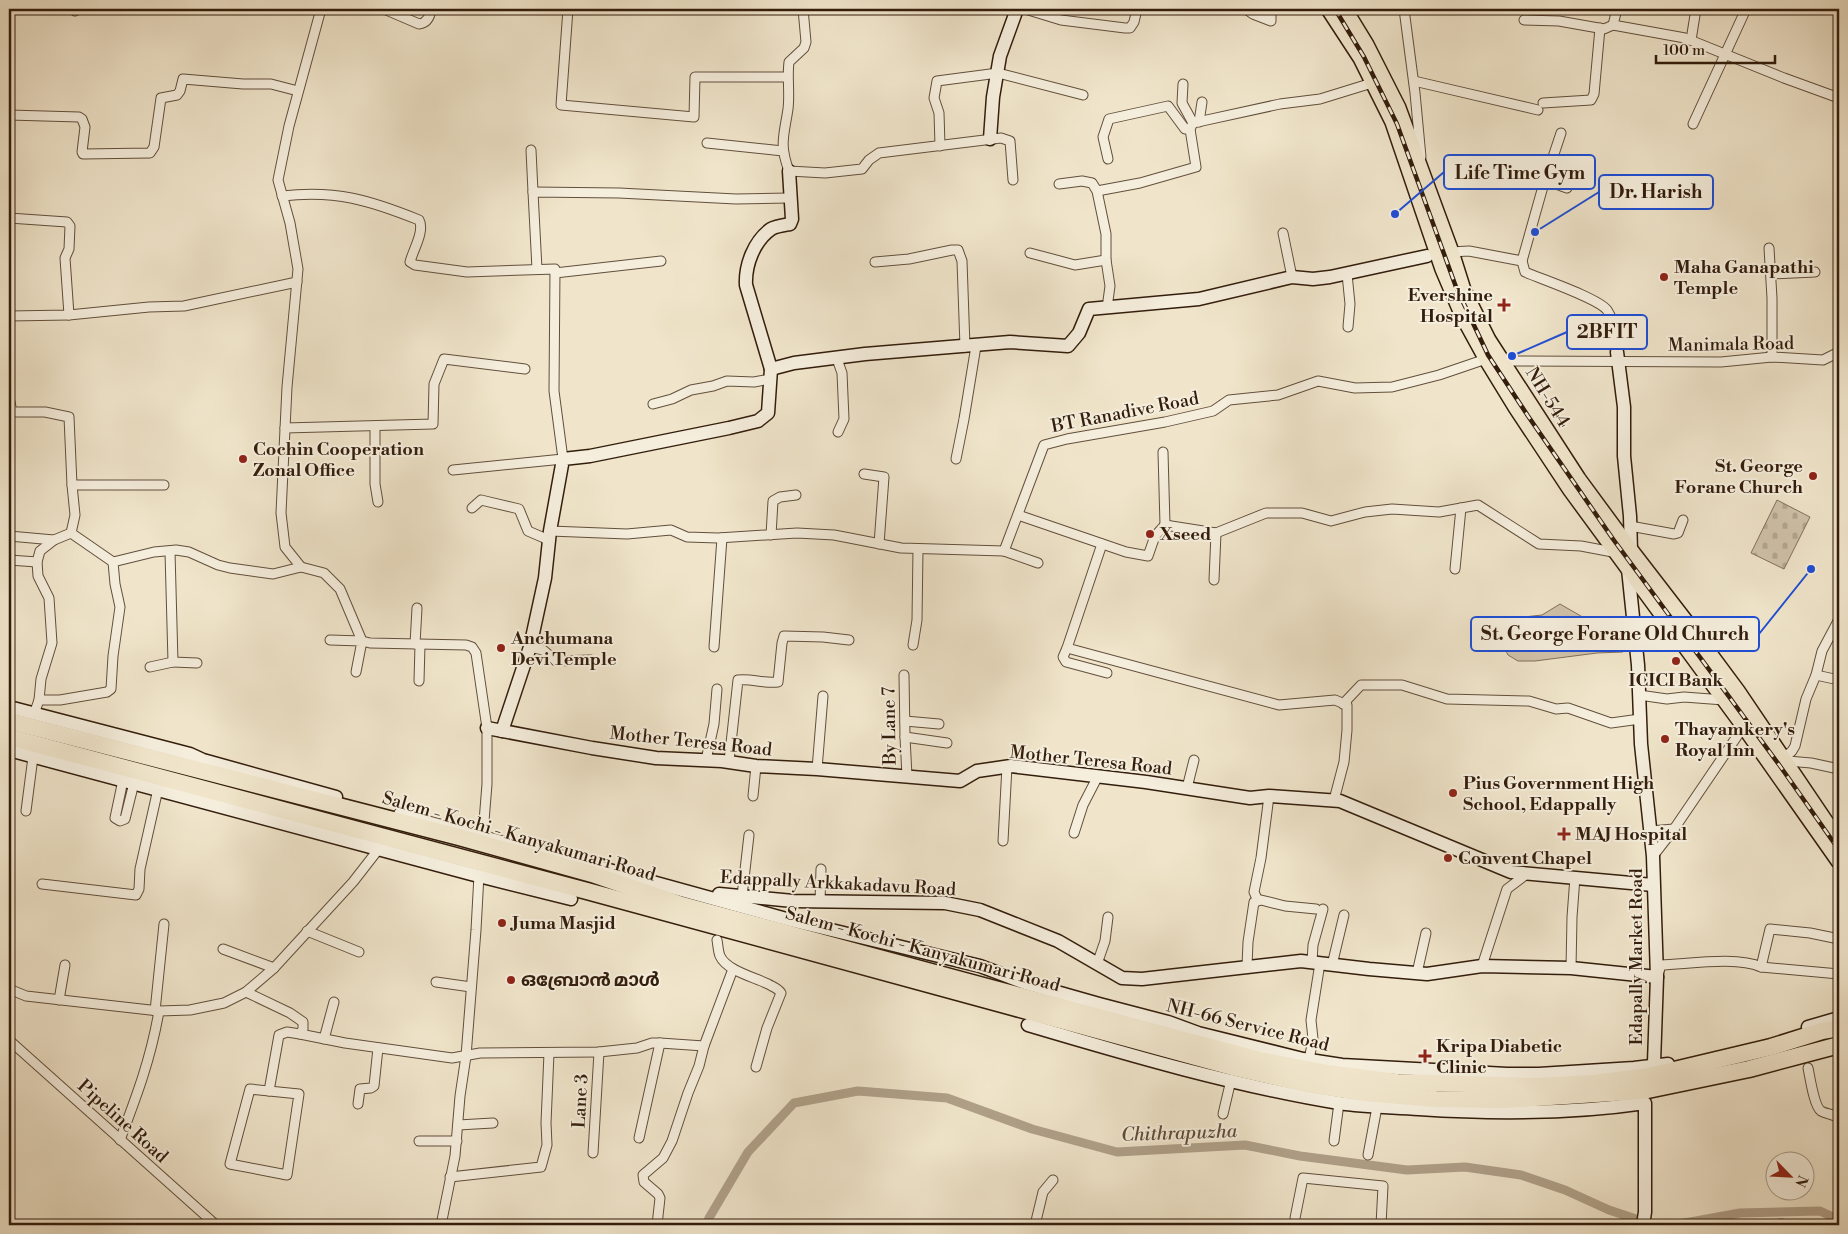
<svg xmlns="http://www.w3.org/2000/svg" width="1848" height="1234" viewBox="0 0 1848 1234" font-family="'Libre Bodoni','Noto Sans Malayalam',serif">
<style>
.cemetery{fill:url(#cemetery-stones);stroke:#82705c}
.green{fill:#d0c3ab;stroke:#82705c}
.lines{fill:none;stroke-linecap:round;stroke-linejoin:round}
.canal{stroke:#b0a18a;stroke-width:9}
.street-casing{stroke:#624f3c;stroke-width:11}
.secondary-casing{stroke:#331d0c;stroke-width:15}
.primary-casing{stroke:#331d0c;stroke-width:18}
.highway-casing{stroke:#331d0c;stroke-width:19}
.street{stroke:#f5eedd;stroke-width:9}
.secondary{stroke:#f5eedd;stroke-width:12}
.primary{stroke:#f0e5cb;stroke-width:15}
.highway{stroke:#f0e5cb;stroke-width:16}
.rail-casing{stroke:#331d0c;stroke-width:4.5}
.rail{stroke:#f5eedd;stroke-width:2.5;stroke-dasharray:8;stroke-linecap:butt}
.poi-dot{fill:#8f2418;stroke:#f5eedd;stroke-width:2}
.labels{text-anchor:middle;stroke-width:4;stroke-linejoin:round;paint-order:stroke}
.poi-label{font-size:18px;font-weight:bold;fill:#331d0c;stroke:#f5eedd;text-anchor:start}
.street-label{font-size:18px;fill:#331d0c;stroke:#f5eedd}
.water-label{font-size:19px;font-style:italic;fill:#5f4b38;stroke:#f5eedd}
.leader{fill:none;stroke:#1d4ed8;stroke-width:2}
.callout-dot{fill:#1d4ed8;stroke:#f5eedd;stroke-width:2}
.callout{fill:#f5eedd;stroke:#1d4ed8;stroke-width:2}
.callout-label{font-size:19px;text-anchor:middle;font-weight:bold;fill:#331d0c}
</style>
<defs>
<pattern id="cemetery-stones" width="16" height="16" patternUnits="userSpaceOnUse" patternTransform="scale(1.25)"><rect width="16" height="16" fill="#d0c3ab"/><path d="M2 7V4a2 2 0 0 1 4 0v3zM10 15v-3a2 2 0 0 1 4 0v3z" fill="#b3a792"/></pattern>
</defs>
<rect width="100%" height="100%" fill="#f0e5cb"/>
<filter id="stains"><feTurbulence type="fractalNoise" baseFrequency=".004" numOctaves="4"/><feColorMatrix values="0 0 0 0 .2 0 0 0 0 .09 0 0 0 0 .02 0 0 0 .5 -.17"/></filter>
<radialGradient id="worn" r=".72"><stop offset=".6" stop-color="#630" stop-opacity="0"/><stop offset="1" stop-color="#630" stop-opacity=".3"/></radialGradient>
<path class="cemetery" d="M1777 500 1810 517 1784 569 1751 553Z"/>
<path class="green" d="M1560 604 1593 623 1616 626 1623 652 1597 653 1535 661H1518L1508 655 1502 643 1505 619 1542 615Z"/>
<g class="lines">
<g class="canal">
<path d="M707 1225 709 1218 748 1152 794 1103 858 1091 947 1098 1032 1129 1117 1152 1245 1145 1300 1156 1407 1170 1465 1167 1521 1175 1565 1190 1609 1210 1654 1225"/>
<path d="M1674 1225 1740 1213 1820 1211 1833 1217 1839 1216"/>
</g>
<g class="street-casing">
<g id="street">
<path d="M384 9 419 24C427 23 430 17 431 9"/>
<path d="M568 9 561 105 694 117 695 77H787"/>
<path d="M803 9 806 42 804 48 789 62C787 77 790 94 788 109 784 136 779 144 789 171L825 173 862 169 869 160 879 153 1001 138 1010 141 1013 180"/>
<path d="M1025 9 1061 20 1125 28H1130L1134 22 1137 9"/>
<path d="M1246 9 1253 14 1271 21V9"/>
<path d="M1404 9 1415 93 1421 157"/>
<path d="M75 11 76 9"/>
<path d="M1524 20 1559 21 1604 29 1613 25"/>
<path d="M1613 25 1685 38 1784 78 1839 98"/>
<path d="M1613 25 1617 9"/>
<path d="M1691 40 1696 9"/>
<path d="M1414 81 1538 110"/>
<path d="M1183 84 1182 103 1193 123"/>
<path d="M1543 103 1591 100 1594 94 1600 28"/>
<path d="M9 115 79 117 82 119 85 127 82 152 83 154 150 153 154 147 161 98 177 95 180 91 183 79 243 84H271L298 91"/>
<path d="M1199 122 1202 102"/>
<path d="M1693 124 1746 9"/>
<path d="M707 143 783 151"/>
<path d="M940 146 939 113 934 98 937 81 998 73 1083 95"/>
<path d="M531 150 533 192"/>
<path d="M1108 159 1103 137 1109 119 1168 106 1185 129H1190"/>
<path d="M1545 180 1567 188"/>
<path d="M1059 184 1082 181 1092 183 1097 191 1106 234V260L1110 286 1107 308"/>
<path d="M1097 191 1140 183 1196 167 1190 129 1193 123 1280 104 1320 99 1372 83"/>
<path d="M282 196C337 190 369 200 419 220 425 231 413 250 410 262L415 265 467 272 555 269 554 391 563 459 453 470"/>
<path d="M9 218 67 222 70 226 69 249 65 258 69 315"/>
<path d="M1283 233 1292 277"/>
<path d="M1769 248 1772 298V357"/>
<path d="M1451 252 1469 251 1522 261 1542 190 1561 133"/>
<path d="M1030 253 1075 265 1106 260"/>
<path d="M1522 261 1525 272C1541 279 1598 298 1607 310 1615 322 1616 338 1617 352"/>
<path d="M875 262 909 259 952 250H958L962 261 965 347"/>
<path d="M537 269 533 192 619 193 736 199 789 198"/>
<path d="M555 273 661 261"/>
<path d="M1347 274 1350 304 1348 327"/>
<path d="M1771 274 1815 272"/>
<path d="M9 316 69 315 149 307 184 306 297 282"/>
<path d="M837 359 842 373 844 419 838 432"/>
<path d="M9 397 12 412H45L69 417 72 485 75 515 71 533 113 562"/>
<path d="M653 404 672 399 691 390 713 386 727 381 754 382 770 379"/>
<path d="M375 426V484L378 502"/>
<path d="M285 428 433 424 434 384 444 359 525 369"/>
<path d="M1163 452 1165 525"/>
<path d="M956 459 964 419 976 346"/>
<path d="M864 474 884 477 879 544"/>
<path d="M72 485H164"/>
<path d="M472 508 481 500 519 509 528 531 549 540"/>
<path d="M1018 515 1126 552 1148 556 1155 536 1165 525 1216 533 1266 513H1302L1331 521 1365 512 1392 509 1439 512 1478 505 1539 544 1581 546 1618 553"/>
<path d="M1630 526 1674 534 1678 533 1683 520"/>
<path d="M550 531 627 534 671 530 687 537 718 538 797 533 834 535 901 548 1004 551 1044 445 1067 439 1165 422 1213 411 1229 400 1278 395 1318 381 1355 388 1392 387 1439 375 1486 359 1502 361 1721 362 1772 357 1823 360 1839 352"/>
<path d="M771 535 773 501 780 497 796 495"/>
<path d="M9 536 54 540"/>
<path d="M1102 544 1067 648 1279 705 1335 700 1347 705V730L1344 762 1334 800"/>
<path d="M1004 551 1038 563"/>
<path d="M170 552 173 662 197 663"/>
<path d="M9 560 37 562"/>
<path d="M301 567 285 547 281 513 287 387 298 269 290 223 278 180 289 126 321 9"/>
<path d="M1455 569 1461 508"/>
<path d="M1214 580 1216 533"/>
<path d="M330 640 362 641 356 672"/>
<path d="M415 644 417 608"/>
<path d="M913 645 917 620 918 549"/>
<path d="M530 647 543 650 556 661 591 660"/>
<path d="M714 647 722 538"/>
<path d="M1067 648 1063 657 1066 662 1107 673"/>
<path d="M150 667 173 662"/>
<path d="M904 675 905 737 907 776"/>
<path d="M1816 675 1839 680"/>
<path d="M419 681 420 645"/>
<path d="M1639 695 1667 699 1684 697 1724 700 1723 699"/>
<path d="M39 700H60L107 692 111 689 113 656 120 607 115 584 113 562 154 552 176 550 189 552 218 565 230 568 273 574 301 567 324 573 340 589 362 641 370 643 466 645 472 647 476 653 487 728V784L483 834"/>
<path d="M1343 704 1361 685H1402L1447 699 1529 701 1556 709 1568 708 1611 723 1640 719"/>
<path d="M34 714 39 700 41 679 52 643 49 598 38 576 37 562 40 551 54 540 71 533"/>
<path d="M905 721 939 724"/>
<path d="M905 737 947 743"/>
<path d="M1785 757 1792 751 1795 746 1806 699 1816 675 1822 651 1839 619"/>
<path d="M706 760 714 724 717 689"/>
<path d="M729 761 738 680C751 678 764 684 778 682L782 643 784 636 823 637 849 640"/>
<path d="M1788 761 1811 763 1839 769"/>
<path d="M817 769 823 696"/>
<path d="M123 780 115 818 120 821 125 819 134 783"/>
<path d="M1187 788 1194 760"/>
<path d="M753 796 756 766"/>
<path d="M26 811 33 757"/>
<path d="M399 813 522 846"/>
<path d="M1650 831 1674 829"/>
<path d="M1074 833 1083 805 1098 776"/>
<path d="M1003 841 1007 766"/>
<path d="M1653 856 1674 829 1744 726"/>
<path d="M42 884 136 895 139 889 140 869 158 789"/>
<path d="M742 896 749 835"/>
<path d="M1258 901 1254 892 1261 858 1269 796"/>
<path d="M820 902 821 869"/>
<path d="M9 914V921"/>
<path d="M307 931 359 952"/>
<path d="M717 940C718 945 718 951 720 956 727 971 754 977 768 984 773 987 778 988 781 993L767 1028 756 1067"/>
<path d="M223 949 274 968"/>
<path d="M1312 962 1313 945 1323 909"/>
<path d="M1097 964 1105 941 1108 917"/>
<path d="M1332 965 1344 915"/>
<path d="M1247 966 1248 942 1254 902 1261 900 1285 906 1316 909"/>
<path d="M1482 966 1507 889 1528 873"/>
<path d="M1761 967 1770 929 1810 933 1839 939"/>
<path d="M1571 968 1572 917 1575 877"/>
<path d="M1417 973 1426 933"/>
<path d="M1658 975 1661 965C1689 964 1737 956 1761 967L1839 974"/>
<path d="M436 982 471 987"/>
<path d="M9 989 26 996 159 1011 190 1010 224 1003 246 992 274 968 353 882 381 846"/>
<path d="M246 992 290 1013 303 1022V1029L300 1034 345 1043 452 1058 480 1053 599 1052 637 1048 652 1043H660L639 1138"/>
<path d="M59 1000 65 965"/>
<path d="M155 1011 164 924"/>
<path d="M324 1039 334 1002"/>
<path d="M9 1040 216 1225"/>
<path d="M660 1043 704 1046"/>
<path d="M1309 1060 1313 1039 1311 1020 1320 963"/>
<path d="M1808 1068C1810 1077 1814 1106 1821 1111 1826 1114 1833 1114 1839 1118"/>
<path d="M250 1089 299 1094 287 1175 230 1164Z"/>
<path d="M269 1091 279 1035 287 1032 300 1034"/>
<path d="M358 1104 360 1089 371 1088 374 1086 378 1048"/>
<path d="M1223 1114 1231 1080"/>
<path d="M458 1125 493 1123"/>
<path d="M120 1140C137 1095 151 1058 159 1011"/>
<path d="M419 1141H457"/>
<path d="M1334 1141 1339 1103"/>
<path d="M593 1153 599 1052"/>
<path d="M1368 1155 1377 1107"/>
<path d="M450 1177 541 1167 547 1145 546 1123 549 1053"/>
<path d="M1295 1218 1303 1178 1383 1186 1381 1225"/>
<path d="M441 1225 455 1156 460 1096 466 1056 476 930 479 875"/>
<path d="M657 1225 660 1198 658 1194 644 1182 643 1175 663 1158 672 1141 688 1093 699 1066 704 1046 733 969"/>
<path d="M1035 1225 1043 1192 1053 1180"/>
<path d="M1771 1225 1782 1224"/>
</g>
</g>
<g class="secondary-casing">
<g id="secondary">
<path d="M990 139 993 97 1000 56 1017 9"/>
<path d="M1617 352 1624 407V456L1630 516 1631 551"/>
<path d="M771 369 794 363 865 354 1010 342 1068 346 1079 333 1089 309 1199 299 1292 277 1313 279 1330 277 1427 256"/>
<path d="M1628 569 1638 665 1641 744 1653 856 1657 977 1654 1063 1650 1074"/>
<path d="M9 707 190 754 203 760 336 797"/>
<path d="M487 728 592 748 656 758 722 761 756 766 817 769 960 781 977 771 1011 766 1146 782 1250 798 1269 796 1340 801 1511 872 1653 885"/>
<path d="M502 731 530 647 545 578 550 531 563 459 590 456 729 428 758 421 768 413 771 369 746 285C745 265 754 241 771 229 776 226 784 225 790 224L792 219 789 171"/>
<path d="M9 750 471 874 571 899"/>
<path d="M522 846 790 920 980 966 1025 983 1099 1004 1168 1022 1198 1033 1303 1059 1342 1065 1507 1074H1539L1634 1068 1668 1064"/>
<path d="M719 894 793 901 945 903 980 910 1058 941 1122 978 1142 979 1301 961 1369 969 1427 974 1482 966 1571 968 1657 977"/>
<path d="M1028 1025C1129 1055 1235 1086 1339 1103 1366 1107 1392 1107 1419 1109 1494 1114 1570 1114 1645 1103V1212L1643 1225"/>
<path d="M1808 1027 1839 1018"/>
</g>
</g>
<g class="primary-casing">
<g id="primary">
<path d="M1329 9 1361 58 1393 122 1443 269 1463 316 1486 358 1516 407 1571 490 1744 726 1839 861"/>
<path d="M1344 9 1366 45 1398 108 1451 252 1463 290 1488 340 1578 479 1631 551 1685 621 1737 691 1839 842"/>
</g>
</g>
<g class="highway-casing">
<g id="highway">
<path d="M9 721 459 837 592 874 682 905 1259 1060 1328 1073 1397 1082 1534 1086 1593 1083 1649 1076 1771 1047 1822 1031 1839 1028"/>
<path d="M9 737 587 891 1236 1068 1306 1084 1365 1093 1436 1099 1504 1100 1643 1091 1749 1069 1839 1045"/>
</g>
</g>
<use href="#street" class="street"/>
<use href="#secondary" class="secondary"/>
<use href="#primary" class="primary"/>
<use href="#highway" class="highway"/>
<g class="rail-casing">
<path id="rail" d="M1335 9 1364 57 1397 124 1456 287 1488 355 1528 416 1613 539 1780 766 1839 850"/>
</g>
<use href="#rail" class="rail"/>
</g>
<g class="poi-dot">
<circle cx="1664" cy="277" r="5"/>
<path d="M1501.5 297.5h5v5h5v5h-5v5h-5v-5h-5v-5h5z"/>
<circle cx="243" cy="459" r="5"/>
<circle cx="1813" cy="476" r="5"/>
<circle cx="1150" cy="534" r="5"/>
<circle cx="501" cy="648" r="5"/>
<circle cx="1676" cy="661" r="5"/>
<circle cx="1665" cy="739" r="5"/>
<circle cx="1453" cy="793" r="5"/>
<path d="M1561.5 826.5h5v5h5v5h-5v5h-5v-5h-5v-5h5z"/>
<circle cx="1448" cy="858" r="5"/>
<circle cx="502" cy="923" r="5"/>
<circle cx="511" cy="980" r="5"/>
<path d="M1422.5 1048.5h5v5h5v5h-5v5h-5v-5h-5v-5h5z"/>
</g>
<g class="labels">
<g class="poi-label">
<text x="1674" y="273">Maha Ganapathi<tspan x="1674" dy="21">Temple</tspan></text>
<text x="1493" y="301" text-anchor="end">Evershine<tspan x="1493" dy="21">Hospital</tspan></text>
<text x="253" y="455">Cochin Cooperation<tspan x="253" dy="21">Zonal Office</tspan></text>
<text x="1803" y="472" text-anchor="end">St. George<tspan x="1803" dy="21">Forane Church</tspan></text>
<text x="1160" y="540">Xseed</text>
<text x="511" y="644">Anchumana<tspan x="511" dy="21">Devi Temple</tspan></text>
<text x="1676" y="686" text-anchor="middle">ICICI Bank</text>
<text x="1675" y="735">Thayamkery's<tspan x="1675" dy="21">Royal Inn</tspan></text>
<text x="1463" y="789">Pius Government High<tspan x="1463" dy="21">School, Edappally</tspan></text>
<text x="1575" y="840">MAJ Hospital</text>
<text x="1458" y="864">Convent Chapel</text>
<text x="512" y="929">Juma Masjid</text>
<text x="521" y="986">ഒബ്രോൻ മാൾ</text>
<text x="1436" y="1052">Kripa Diabetic<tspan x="1436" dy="21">Clinic</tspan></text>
</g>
<g class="street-label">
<text transform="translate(1731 344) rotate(-1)" y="6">Manimala Road</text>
<text transform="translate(1548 397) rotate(58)" y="6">NH-544</text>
<text transform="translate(1125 412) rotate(-11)" y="6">BT Ranadive Road</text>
<text transform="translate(889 726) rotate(-91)" y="6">By Lane 7</text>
<text transform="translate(691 741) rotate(6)" y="6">Mother Teresa Road</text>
<text transform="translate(1091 760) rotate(6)" y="6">Mother Teresa Road</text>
<text transform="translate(519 836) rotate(16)" y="6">Salem - Kochi - Kanyakumari Road</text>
<text transform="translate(838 883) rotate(3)" y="6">Edappally Arkkakadavu Road</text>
<text transform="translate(923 949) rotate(15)" y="6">Salem - Kochi - Kanyakumari Road</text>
<text transform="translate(1636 957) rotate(-90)" y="6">Edapally Market Road</text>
<text transform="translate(1248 1025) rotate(14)" y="6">NH-66 Service Road</text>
<text transform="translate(580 1101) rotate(-87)" y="6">Lane 3</text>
<text transform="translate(123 1121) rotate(42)" y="6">Pipeline Road</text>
</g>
<g class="water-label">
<text transform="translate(1179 1132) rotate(-2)" y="7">Chithrapuzha</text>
</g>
</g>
<path class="leader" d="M1395 214L1444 172M1535 232L1599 192M1512 356L1567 332M1811 569L1759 634"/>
<g class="callout-dot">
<circle cx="1395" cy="214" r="5"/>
<circle cx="1535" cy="232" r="5"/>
<circle cx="1512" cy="356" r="5"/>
<circle cx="1811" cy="569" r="5"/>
</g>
<g class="callout">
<rect x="1444" y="155" width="151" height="34" rx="5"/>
<rect x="1599" y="175" width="114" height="34" rx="5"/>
<rect x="1567" y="315" width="80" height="34" rx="5"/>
<rect x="1471" y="617" width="288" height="34" rx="5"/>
</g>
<g class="callout-label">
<text x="1520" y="179">Life Time Gym</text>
<text x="1656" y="198">Dr. Harish</text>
<text x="1607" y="338">2BFIT</text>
<text x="1615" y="640">St. George Forane Old Church</text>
</g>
<rect width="1848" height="1234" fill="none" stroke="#f0e5cb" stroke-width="30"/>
<rect x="10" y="10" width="1828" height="1214" fill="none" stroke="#331d0c" stroke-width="2.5"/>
<rect x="15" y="15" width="1818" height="1204" fill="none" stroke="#331d0c"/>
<g transform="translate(1790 1176) rotate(114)"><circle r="24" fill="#f5eedd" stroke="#a79a89"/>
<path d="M0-4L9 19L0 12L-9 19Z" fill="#8f2418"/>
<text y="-8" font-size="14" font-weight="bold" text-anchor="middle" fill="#331d0c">N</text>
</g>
<path d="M1656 55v8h119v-8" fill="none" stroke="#331d0c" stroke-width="2.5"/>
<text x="1663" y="55" font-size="15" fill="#331d0c" stroke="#f5eedd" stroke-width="4" paint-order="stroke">100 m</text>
<rect width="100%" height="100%" filter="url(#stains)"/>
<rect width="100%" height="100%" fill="url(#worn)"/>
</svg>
